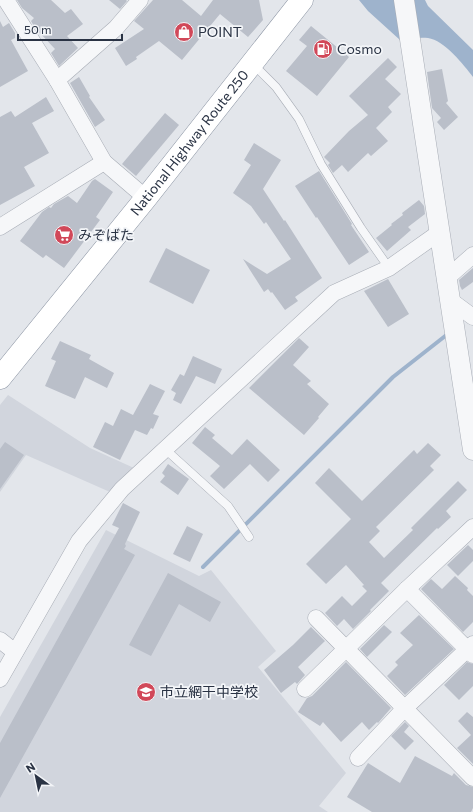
<svg xmlns="http://www.w3.org/2000/svg" width="473" height="812" viewBox="0 0 473 812" font-family="Commissioner,'Noto Sans JP',sans-serif">
<style>
.built{fill:#d1d5dd}
.water{fill:#9eb3cc}
.lines{fill:none;stroke-linecap:round;stroke-linejoin:round}
.stream{stroke:#9eb3cc;stroke-width:4}
.building{fill:#babfc9}
.service-casing{stroke:#a8adb6;stroke-width:9}
.minor-casing{stroke:#a8adb6;stroke-width:17}
.tertiary-casing{stroke:#a8adb6;stroke-width:21}
.trunk-casing{stroke:#8a93a2;stroke-width:23}
.service{stroke:#f6f7f9;stroke-width:8}
.minor{stroke:#f6f7f9;stroke-width:16}
.tertiary{stroke:#f6f7f9;stroke-width:20}
.trunk{stroke:#fff;stroke-width:22}
.labels{text-anchor:middle;stroke-width:3.5;stroke-linejoin:round;paint-order:stroke}
.poi-label{font-size:14px;fill:#2a3344;stroke:#f3f5f8;text-anchor:start}
.street-label{font-size:14px;fill:#2a3344;stroke:#f3f5f8}
</style>
<rect width="100%" height="100%" fill="#e3e6eb"/>
<g class="built">
<path d="M8 395 90 448 134 468 110 492 26 455 0 492V405Z"/>
<path d="M106 530 199 576 211 570 276 651 258 667 346 773 319 806 328 812H0V717Z"/>
</g>
<path class="water" d="M359 0H425L428 6 473 50V77C464 65 444 40 428 38 419 37 409 39 400 40L368 11Z"/>
<g class="lines">
<path class="stream" d="M203 567 393 377 449 333"/>
</g>
<g class="building">
<path d="M17 0H51L65 13 71 9 83 24 67 36 78 48 59 66 51 53 55 49 39 32 38 33 31 21 34 18 22 8Z"/>
<path d="M109 0H126L127 1 120 9Z"/>
<path d="M153 0H182L201 16 213 0H259L263 20 248 37 220 14 182 60 159 41 136 57 137 59 126 66 115 48 144 29 134 21Z"/>
<path d="M0 21 3 27 9 23 15 33V38L11 40 28 71 0 87Z"/>
<path d="M311 26 349 57 317 96 286 71 307 46 299 40Z"/>
<path d="M388 58 397 67 385 79 401 94 388 107 392 112 376 128 388 141 371 156 368 153 348 172 342 165 333 173 328 165 330 163 324 157 349 131 368 115 349 96Z"/>
<path d="M442 69 448 101 446 103 458 117 444 130 437 122 441 118 432 108 427 72Z"/>
<path d="M79 77 90 96 89 97 105 120 95 127 70 83Z"/>
<path d="M46 97 54 111 32 123 49 153 24 167 35 186 0 205V117L11 111 15 117Z"/>
<path d="M165 113 179 125 136 176 122 164Z"/>
<path d="M254 143 281 160 263 189 284 221 285 220 322 278 295 297 298 301 285 310 272 292 271 293 268 289 264 292 243 259 267 274 291 259 266 222 264 224 251 206 233 193 251 165 244 160Z"/>
<path d="M319 171 352 224 351 225 369 252 349 265 317 217 316 218 295 186Z"/>
<path d="M95 179 113 192 96 217 100 220 64 268 46 255 43 258 20 241 42 212 49 207 51 208 54 204 68 196 77 203 92 181Z"/>
<path d="M419 200 424 206 425 214 408 227 411 230 387 251 376 238 392 225 391 224 403 215 402 213Z"/>
<path d="M166 248 210 270 193 304 149 282Z"/>
<path d="M473 268V282L462 290 460 286 459 280Z"/>
<path d="M388 279 409 314 388 327 364 291Z"/>
<path d="M299 338 309 347 293 365 311 381 307 384 329 404 318 417 319 418 304 435 249 388Z"/>
<path d="M60 341 91 355 89 359 114 373 107 388 85 377 75 399 45 386 56 361 51 359Z"/>
<path d="M193 356 222 369 215 384 196 376 181 404 173 400 176 393 171 390 180 374 184 376Z"/>
<path d="M150 384 165 391 153 414 159 416 153 429 151 428 147 435 135 430 120 460 93 447 105 422 113 426 121 409 133 415Z"/>
<path d="M205 427 215 435 212 438 232 455 247 439 280 470 268 482 250 464 224 489 210 476 220 466 192 443Z"/>
<path d="M5 442 24 455 0 489V449Z"/>
<path d="M428 443 441 455 430 466 434 470 376 527 380 531 369 542 384 558 413 530 411 528 458 481 467 490 446 511 451 517 438 529 437 528 381 583 389 591 370 610 371 611 353 629 344 619 337 626 325 613 342 596 352 606 367 591 362 586 364 585 346 565 326 584 306 564 351 519 315 483 329 468 362 501 414 450 417 454Z"/>
<path d="M168 464 189 479 178 495 160 482 165 476 162 473Z"/>
<path d="M123 503 140 512 125 544 126 546 124 549 135 555 0 798V743L119 528 112 525Z"/>
<path d="M187 526 203 534 190 562 173 554Z"/>
<path d="M468 545 473 550V561L458 576 447 565Z"/>
<path d="M168 573 221 602 210 622 179 604 151 656 129 645Z"/>
<path d="M455 576 468 588 467 590 473 596V622L463 632 421 589 431 579 442 589Z"/>
<path d="M419 615 454 649 405 695 387 676 398 665 395 662 413 645 400 633Z"/>
<path d="M384 625 392 632 367 657 360 649Z"/>
<path d="M311 627 325 641 298 667 305 675 297 684 295 682 281 693 264 670 293 645Z"/>
<path d="M346 662 391 708 378 723 377 722 369 730 362 722 341 742 323 722 320 726 298 712 307 698 312 696Z"/>
<path d="M467 662 473 664V686L459 700 444 685Z"/>
<path d="M467 712 473 717V764L457 748 471 735 458 721Z"/>
<path d="M405 722 409 726 404 732 414 741 405 750 391 736Z"/>
<path d="M415 756 452 776 454 773 466 785 473 787V808L471 812H372L347 797 368 763 400 783Z"/>
</g>
<g class="lines">
<g class="service-casing">
<g id="service">
<path d="M253 64 276 87 299 119 321 164 361 228 389 268"/>
<path d="M165 449 228 506 249 537"/>
</g>
</g>
<g class="minor-casing">
<g id="minor">
<path d="M6 0 57 80 104 162 146 198"/>
<path d="M57 80 116 28 140 0"/>
<path d="M0 227 104 162"/>
<path d="M447 278 473 255"/>
<path d="M450 300 473 317"/>
<path d="M407 589 473 655"/>
<path d="M316 618 473 778"/>
<path d="M0 640 15 652"/>
<path d="M0 679 79 541 122 489 334 293 389 268 440 232"/>
<path d="M305 689 407 589 473 527"/>
<path d="M358 758 405 708 473 644"/>
</g>
</g>
<g class="tertiary-casing">
<path id="tertiary" d="M404 0 473 450"/>
</g>
<g class="trunk-casing">
<g id="trunk">
<path id="s1" d="M0 378 146 198 302 0"/>
</g>
</g>
<use href="#service" class="service"/>
<use href="#minor" class="minor"/>
<use href="#tertiary" class="tertiary"/>
<use href="#trunk" class="trunk"/>
</g>
<defs>
<g id="shop-disc" transform="scale(1)"><circle r="9.5" fill="#d14859" stroke="#f3f5f8"/><path d="M-5-2.5h2.3a2.7 3.5 0 0 1 5.4 0H5L5.5 6h-11ZM-1.5-2.5h3a1.5 2.3 0 0 0-3 0Z" fill="#fff"/></g>
<g id="fuel-disc" transform="scale(1)"><circle r="9.5" fill="#d14859" stroke="#f3f5f8"/><path d="M-5.5-6h7V0h2V4h1.3V-2.5L3-4.5l.8-.8L6-3V5H2.5V1h-1V6h-7ZM-4.2-4.7v3.2H.2V-4.7Z" fill="#fff"/></g>
<g id="supermarket-disc" transform="scale(1)"><circle r="9.5" fill="#d14859" stroke="#f3f5f8"/><path d="M-6-5.5h2.5l.6 2H6L4.5 2H-2.5L-4.4-4H-6ZM-1.5 3.2a1.3 1.3 0 1 0 .1 0ZM3 3.2a1.3 1.3 0 1 0 .1 0Z" fill="#fff"/></g>
<g id="school-disc" transform="scale(1)"><circle r="9.5" fill="#d14859" stroke="#f3f5f8"/><path d="M0-5L7-2L0 1L-7-2ZM-4 1L0 2.5L4 1V4Q0 6-4 4Z" fill="#fff"/></g>
</defs>
<g fill-rule="evenodd">
<use href="#shop-disc" x="184" y="32"/>
<use href="#fuel-disc" x="323" y="49"/>
<use href="#supermarket-disc" x="64" y="235"/>
<use href="#school-disc" x="146" y="692"/>
</g>
<g class="labels">
<g class="poi-label">
<text x="198" y="37">POINT</text>
<text x="337" y="54">Cosmo</text>
<text x="78" y="240">みぞばた</text>
<text x="160" y="697">市立網干中学校</text>
</g>
<g class="street-label">
<text dy="5" stroke="none"><textPath href="#s1" startOffset="302">National Highway Route 250</textPath></text>
</g>
</g>
<g transform="translate(36 776) rotate(327)" stroke="#f3f5f8" stroke-width="3" paint-order="stroke">
<path d="M0-3L7 15L0 10L-7 15Z" fill="#2a3344"/>
<text y="-6" font-size="11" font-weight="bold" text-anchor="middle" fill="#2a3344">N</text>
</g>
<path d="M18 34v6h104v-6" fill="none" stroke="#2a3344" stroke-width="2"/>
<text x="24" y="34" font-size="12" fill="#2a3344" stroke="#f3f5f8" stroke-width="3" paint-order="stroke">50 m</text>
</svg>
